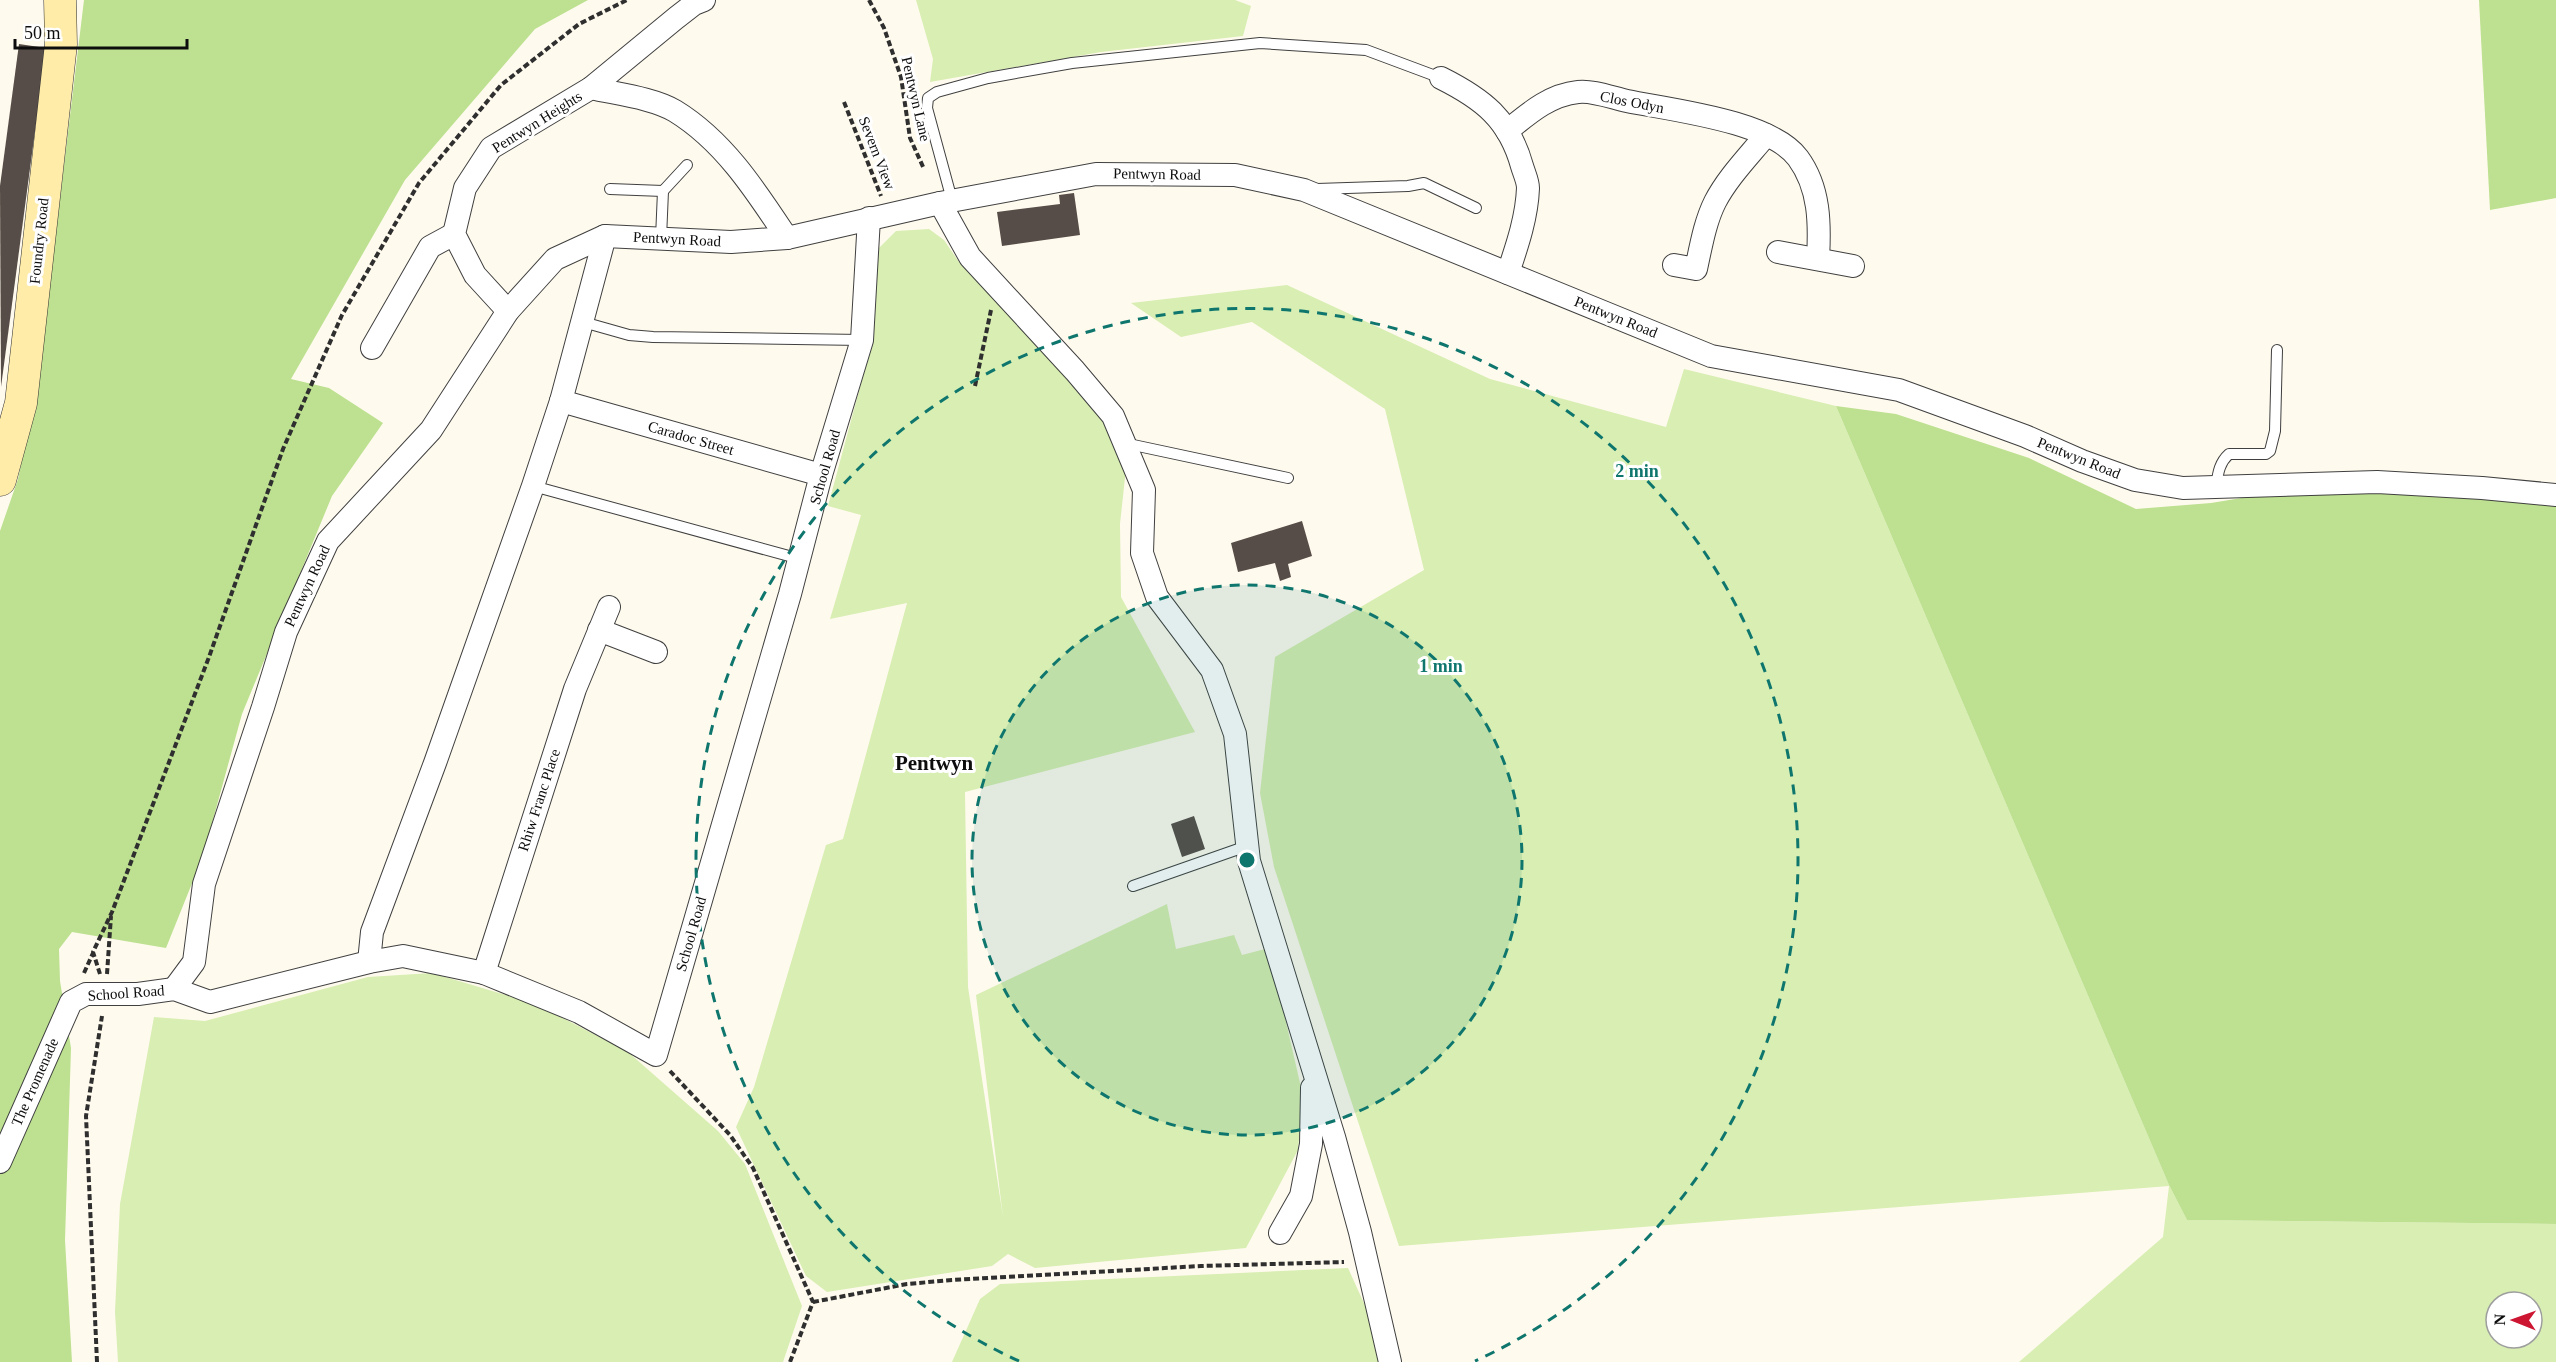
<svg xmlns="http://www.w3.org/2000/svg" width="2556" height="1362" viewBox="0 0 2556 1362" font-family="'Times New Roman',serif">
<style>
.green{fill:#d8eeb2;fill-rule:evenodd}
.forest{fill:#bde190}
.building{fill:#574d48}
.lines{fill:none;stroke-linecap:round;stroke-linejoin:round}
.lane-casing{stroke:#404040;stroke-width:12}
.street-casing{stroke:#404040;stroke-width:24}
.secondary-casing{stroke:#2f2f2f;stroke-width:33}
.path{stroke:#2f2f2f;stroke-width:4;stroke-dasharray:6 3;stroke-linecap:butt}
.lane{stroke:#fff;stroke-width:10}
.street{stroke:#fff;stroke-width:22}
.secondary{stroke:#ffeca9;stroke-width:32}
.ring{fill:none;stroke:#0f766e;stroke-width:3;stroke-dasharray:10 8}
.labels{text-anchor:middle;stroke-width:6;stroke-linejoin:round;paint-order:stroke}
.street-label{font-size:15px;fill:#0d0d0d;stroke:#fff}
.district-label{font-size:21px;font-weight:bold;fill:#0d0d0d;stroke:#fff}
.centre{fill:#0f766e;stroke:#fff;stroke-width:3}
.ring-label{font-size:18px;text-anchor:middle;font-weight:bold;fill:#0f766e;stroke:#fff;stroke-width:6;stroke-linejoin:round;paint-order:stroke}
</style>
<rect width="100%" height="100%" fill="#fffaee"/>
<g class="green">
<path d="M916 0H1235L1251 6 1243 36 1101 52 930 82 933 59Z"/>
<path d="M929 229 944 240 959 262 1097 400 1127 459 1120 524 1121 597 1195 732 965 792 968 987 1003 1217 976 995 1167 904 1176 949 1234 935 1242 955 1269 948 1303 1096 1298 1150 1246 1248 1035 1268 1008 1254 992 1266 827 1292 806 1276 736 1127 754 1087 826 845 843 839 907 603 830 619 861 515 828 506 873 339 876 251 896 231Z"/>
<path d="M1287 285 1490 379 1666 427 1684 369 1836 406 2169 1185 2187 1220 2556 1224V1362H2019L2163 1237 2169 1186 1399 1246 1274 867 1260 793 1275 657 1424 570 1385 409 1252 322 1181 337 1131 303ZM2496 1302H2532V1338H2496Z"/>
<path d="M432 973 536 1004 628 1052 718 1131 745 1164 802 1306 783 1362H118L115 1312 120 1204 154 1017 205 1021 368 977Z"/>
<path d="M1348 1268 1387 1354 1383 1362H952L980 1299 1000 1284Z"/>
</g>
<g class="forest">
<path d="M84 0H588L535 29 405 180 291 379 329 388 383 423 332 496 242 714 203 856 166 948 72 932 59 949 60 981 71 1048 65 1240 72 1362H0V531L18 479 37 389Z"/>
<path d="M2479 0H2556V198L2490 210Z"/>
<path d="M1836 406 1896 414 2029 458 2136 509 2211 503 2284 491 2479 497 2556 505V1224L2187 1220 2169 1185Z"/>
</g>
<g class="building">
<path d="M19 44 46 48 1 387 0 186Z"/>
<path d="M1074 193 1080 235 1002 246 997 212 1060 204 1059 195Z"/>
<path d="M1302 521 1312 556 1288 564 1291 577 1280 581 1275 563 1238 572 1231 543Z"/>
<path d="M1194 816 1205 849 1182 857 1171 824Z"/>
</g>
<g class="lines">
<g class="lane-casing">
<g id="lane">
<path d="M610 189 663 191 687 165"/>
<path d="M1317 189 1408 186 1424 183 1476 208"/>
<path d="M952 200 927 108 928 98 937 92 988 78 1072 63 1260 43 1366 50 1441 78"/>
<path d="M661 238 663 191"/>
<path d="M583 322 629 335 653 337 862 340"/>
<path d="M1124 443 1288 478"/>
<path d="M533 486 800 559"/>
<path d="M2216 486C2218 474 2219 463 2229 454H2266L2270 451 2275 431 2277 350"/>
<path d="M1133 886 1247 846"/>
</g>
</g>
<g class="street-casing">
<g id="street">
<path d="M1441 78C1483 99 1509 119 1522 166 1524 173 1528 181 1528 188 1527 217 1517 246 1508 273"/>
<path d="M591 88C617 94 653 98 675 111 724 141 756 191 787 238"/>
<path d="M1507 131C1528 114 1549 95 1578 92 1592 90 1613 98 1627 101 1671 110 1771 121 1798 158 1820 188 1820 224 1818 259"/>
<path d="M940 203 970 257 1075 371 1113 416 1144 490 1142 553 1157 597 1212 670 1235 734 1249 861 1334 1137 1360 1232 1390 1362"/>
<path d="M1778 252 1853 266"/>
<path d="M1674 265 1696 269C1701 246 1705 222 1715 202 1728 177 1749 156 1766 135"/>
<path d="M508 311 475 275 454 234 465 188 491 148 591 88 676 18 694 4 704 0"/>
<path d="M372 348 430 247 454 234"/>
<path d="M561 401 821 475"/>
<path d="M599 630 656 652"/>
<path d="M369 962 372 932 435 763 533 486 561 401 605 236"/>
<path d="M484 973 575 689 609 607"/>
<path d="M174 989 194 962 204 884 263 707 286 632 328 541 431 430 508 311 555 259 605 236 731 242 787 238 940 203 1096 174 1235 175 1304 190 1711 356 1899 390 2025 436 2082 461 2135 480 2183 488 2377 482 2482 488 2556 495"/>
<path d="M0 1162 71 1002 86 994H138L174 989 210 1002 369 962 403 956 484 973 579 1012 656 1055 790 594 821 475 862 340 869 218"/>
<path d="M1280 1233 1301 1196 1311 1144 1312 1088"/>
</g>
</g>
<g class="secondary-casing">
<path id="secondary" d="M0 480 21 403 61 44 60 0"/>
</g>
<g class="path">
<path d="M869 0 884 28 901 77 910 138 924 169"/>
<path d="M844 102 881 196"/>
<path d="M975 386 991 310"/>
<path d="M84 973 93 953"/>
<path d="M100 974 93 952 112 912 209 657 283 449 342 315 419 183 501 85 579 24 627 0"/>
<path d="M107 974 111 916"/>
<path d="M670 1071 730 1135 753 1168 813 1302 790 1362"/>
<path d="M813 1302 907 1284 952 1280 1201 1266 1344 1262"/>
<path d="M97 1362 86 1116 102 1016"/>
</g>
<use href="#lane" class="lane"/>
<use href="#street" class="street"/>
<use href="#secondary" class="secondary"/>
</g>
<circle cx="1247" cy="860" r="275" fill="#0f766e" fill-opacity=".12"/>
<g class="ring">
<circle cx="1247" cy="860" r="275"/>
<path d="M1019 1361A551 551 0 1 1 1475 1361"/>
</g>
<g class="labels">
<g class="street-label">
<text transform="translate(916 99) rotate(77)" y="5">Pentwyn Lane</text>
<text transform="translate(1632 102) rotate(11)" y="5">Clos Odyn</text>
<text transform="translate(537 122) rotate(-32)" y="5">Pentwyn Heights</text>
<text transform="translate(877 153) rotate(69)" y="5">Severn View</text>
<text transform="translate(1157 174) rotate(1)" y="5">Pentwyn Road</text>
<text transform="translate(677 239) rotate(3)" y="5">Pentwyn Road</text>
<text transform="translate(39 241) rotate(-84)" y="5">Foundry Road</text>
<text transform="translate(1616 317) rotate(22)" y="5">Pentwyn Road</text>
<text transform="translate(691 438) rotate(16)" y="5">Caradoc Street</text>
<text transform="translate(2079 458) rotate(22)" y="5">Pentwyn Road</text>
<text transform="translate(825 467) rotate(-74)" y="5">School Road</text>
<text transform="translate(307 586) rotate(-65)" y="5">Pentwyn Road</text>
<text transform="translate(539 800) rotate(-72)" y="5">Rhiw Franc Place</text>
<text transform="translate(691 934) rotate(-74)" y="5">School Road</text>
<text transform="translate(126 993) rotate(-4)" y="5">School Road</text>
<text transform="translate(35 1082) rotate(-66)" y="5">The Promenade</text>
</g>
<g class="district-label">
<text x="934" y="770">Pentwyn</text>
</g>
</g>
<circle cx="1247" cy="860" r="9" class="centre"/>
<g class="ring-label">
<text x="1637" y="477">2 min</text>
<text x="1441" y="672">1 min</text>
</g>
<g transform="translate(2514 1320) rotate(271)"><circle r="28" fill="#ffffff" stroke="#9e9e9e" stroke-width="1.5"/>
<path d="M0-4.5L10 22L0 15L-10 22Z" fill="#cd1632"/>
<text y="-9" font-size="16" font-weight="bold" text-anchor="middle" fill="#0d0d0d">N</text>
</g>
<path d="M15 39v9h172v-9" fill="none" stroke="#0d0d0d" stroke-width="3"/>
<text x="24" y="39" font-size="18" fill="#0d0d0d" stroke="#ffffff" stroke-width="4.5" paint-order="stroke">50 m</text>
</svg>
